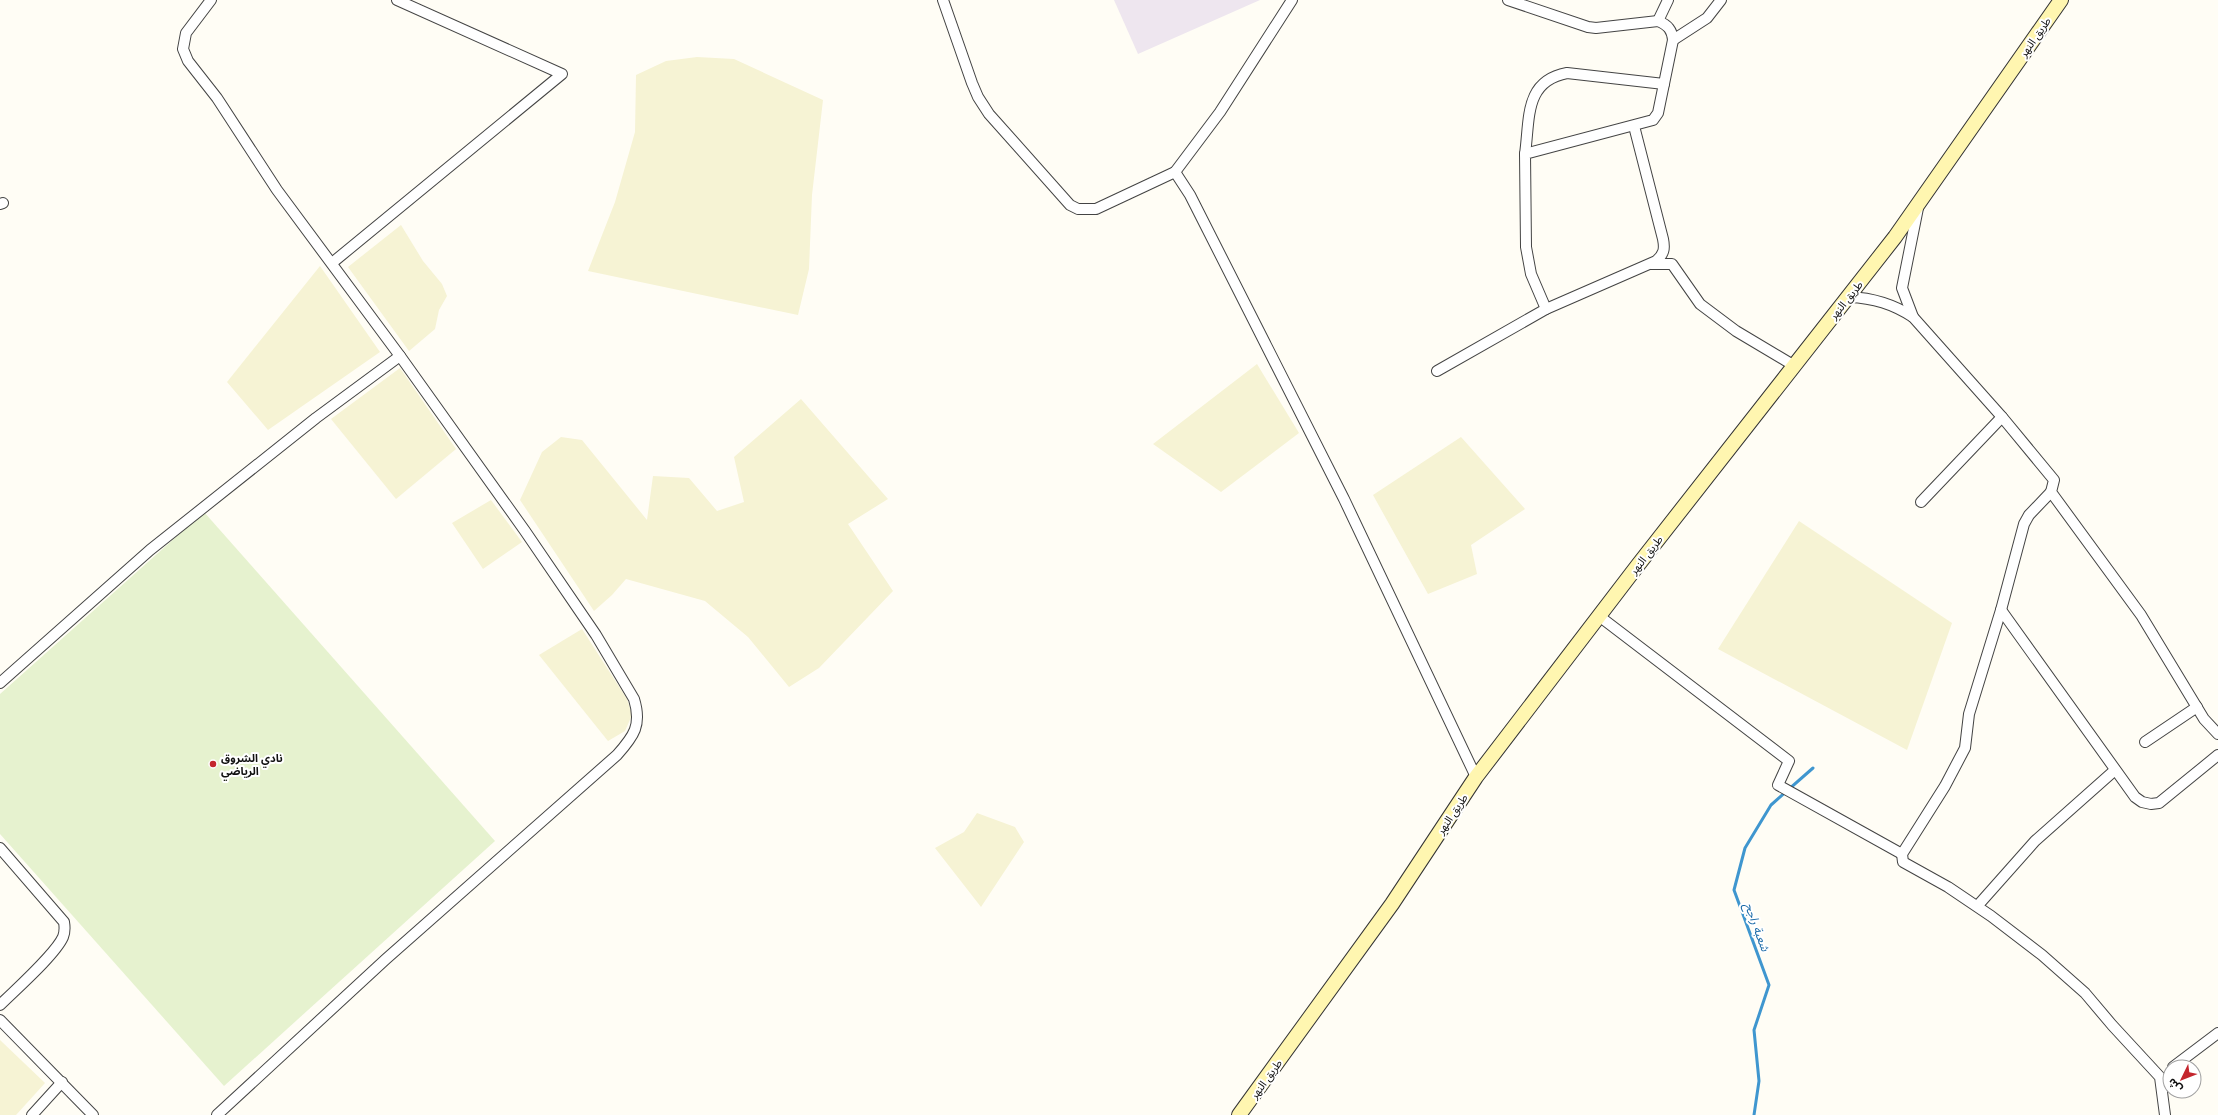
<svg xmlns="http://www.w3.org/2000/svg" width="2218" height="1115" viewBox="0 0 2218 1115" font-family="'Noto Serif','Noto Sans Arabic',serif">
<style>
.industrial{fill:#eee6ef}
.farmland{fill:#f6f3d4}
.pitch{fill:#e6f2cf}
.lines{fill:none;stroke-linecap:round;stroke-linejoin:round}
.stream{stroke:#3f96cf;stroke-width:3}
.minor-casing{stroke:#444;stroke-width:12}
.secondary-casing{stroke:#333;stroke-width:16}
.minor{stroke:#fff;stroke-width:10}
.secondary{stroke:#fff6b0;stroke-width:14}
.poi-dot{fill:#c4262e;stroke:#fff;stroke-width:1.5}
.labels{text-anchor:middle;stroke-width:4;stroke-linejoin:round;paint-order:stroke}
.street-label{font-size:11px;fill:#111;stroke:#fff}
.poi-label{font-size:11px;font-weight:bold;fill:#111;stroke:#fff;text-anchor:start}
.water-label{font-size:12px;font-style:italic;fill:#1768a6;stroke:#fff}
</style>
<rect width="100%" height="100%" fill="#fffdf5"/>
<path class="industrial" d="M1114 0H1260L1138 54Z"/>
<g class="farmland">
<path d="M697 57 734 59 823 100 812 195 809 269 798 315 588 271 615 202 635 132 636 75 666 61Z"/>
<path d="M401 225 423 261 442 284 447 296 439 310 435 329 409 351 348 267Z"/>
<path d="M320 266 380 352 268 430 227 382Z"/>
<path d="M1257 364 1299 433 1221 492 1153 444Z"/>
<path d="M400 368 456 449 396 499 331 419Z"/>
<path d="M801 399 888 499 848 524 893 591 819 668 789 687 748 637 705 601 626 579 612 595 594 611 520 500 542 452 561 437 582 440 647 520 653 476 689 478 717 511 744 502 734 457Z"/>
<path d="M1461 437 1525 509 1471 545 1477 574 1428 594 1373 495Z"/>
<path d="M491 500 522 542 483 569 452 523Z"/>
<path d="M1799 521 1952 623 1907 750 1718 649Z"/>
<path d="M582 629 627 699 632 715 625 731 608 741 539 655Z"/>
<path d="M977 813 1015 827 1024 842 981 907 935 848 964 832Z"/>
<path d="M0 1040 45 1083 16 1115H0Z"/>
</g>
<path class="pitch" d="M204 512 495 841 224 1086 0 834V694Z"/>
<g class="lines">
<path class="stream" d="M1754 1115 1759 1081 1754 1030 1769 985 1734 890 1745 848 1771 805 1813 768"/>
<g class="minor-casing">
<g id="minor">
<path d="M211 0 186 33 183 49 188 61 217 98 277 190 400 356 525 531 596 635 634 699C642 725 634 736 617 755L386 959 217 1115"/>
<path d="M943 0 972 83 978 97 989 114 1070 205 1078 209H1096L1175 172 1190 195 1344 499 1476 777"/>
<path d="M1508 0 1588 27 1596 28 1658 21C1668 25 1672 30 1673 40L1658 113 1653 120 1525 154 1526 247 1531 274 1546 309"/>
<path d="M1658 21 1668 0"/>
<path d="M1673 40 1707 18 1721 0"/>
<path d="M1525 154C1530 119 1524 81 1567 73L1664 84"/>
<path d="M1175 172 1220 112 1292 0"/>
<path d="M0 204 3 203"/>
<path d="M332 263 562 74 397 0"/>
<path d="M1651 264H1672L1700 304 1736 331 1793 365"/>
<path d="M1849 297C1874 298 1893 304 1913 317L2002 417 2054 480 2051 492 2141 615 2204 719 2218 734"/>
<path d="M1913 317 1902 288 1918 208"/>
<path d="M1437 371 1546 309 1656 261C1664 254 1665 249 1663 239L1634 126"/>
<path d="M2051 492 2029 515 2024 524 2001 610 1969 714 1965 748 1945 786 1902 854 1903 862 1948 887 1991 916 2042 955 2085 993 2112 1025 2160 1077 2165 1115"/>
<path d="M1921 502 2002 417"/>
<path d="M2001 610 2135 797 2142 802 2151 804 2159 803 2218 755"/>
<path d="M1599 616 1789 761 1778 785 1902 854"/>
<path d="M0 683 150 550 316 418 400 356"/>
<path d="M2145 742 2197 707"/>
<path d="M0 848 64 922C65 928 65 932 63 937 55 955 15 990 0 1005"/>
<path d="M1980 903 2035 841 2115 770"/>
<path d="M0 1020 93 1115"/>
<path d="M2173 1067 2218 1033"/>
<path d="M32 1115 62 1082"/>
</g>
</g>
<g class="secondary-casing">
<path id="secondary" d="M1239 1115 1392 904 1476 777 1638 565 1895 237 2061 0"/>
</g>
<use href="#minor" class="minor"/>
<use href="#secondary" class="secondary"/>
</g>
<circle class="poi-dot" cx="213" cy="764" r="4"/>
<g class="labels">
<g class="street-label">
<text transform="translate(2035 37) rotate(-55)" y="4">طريق النهر</text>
<text transform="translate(1846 300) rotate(-51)" y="4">طريق النهر</text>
<text transform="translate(1646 555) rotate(-52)" y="4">طريق النهر</text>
<text transform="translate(1452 814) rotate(-56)" y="4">طريق النهر</text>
<text transform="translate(1266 1079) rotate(-54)" y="4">طريق النهر</text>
</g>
<g class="poi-label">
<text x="221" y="762">نادي الشروق<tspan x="221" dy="13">الرياضي</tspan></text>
</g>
<g class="water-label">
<text transform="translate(1757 927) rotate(70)" y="4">شعبة راجح</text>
</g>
</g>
<g transform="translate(2182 1079) rotate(227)"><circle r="19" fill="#ffffff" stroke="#a0a0a0"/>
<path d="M0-3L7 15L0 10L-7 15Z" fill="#c4262e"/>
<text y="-6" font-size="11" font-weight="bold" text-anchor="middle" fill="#111111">ش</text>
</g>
</svg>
